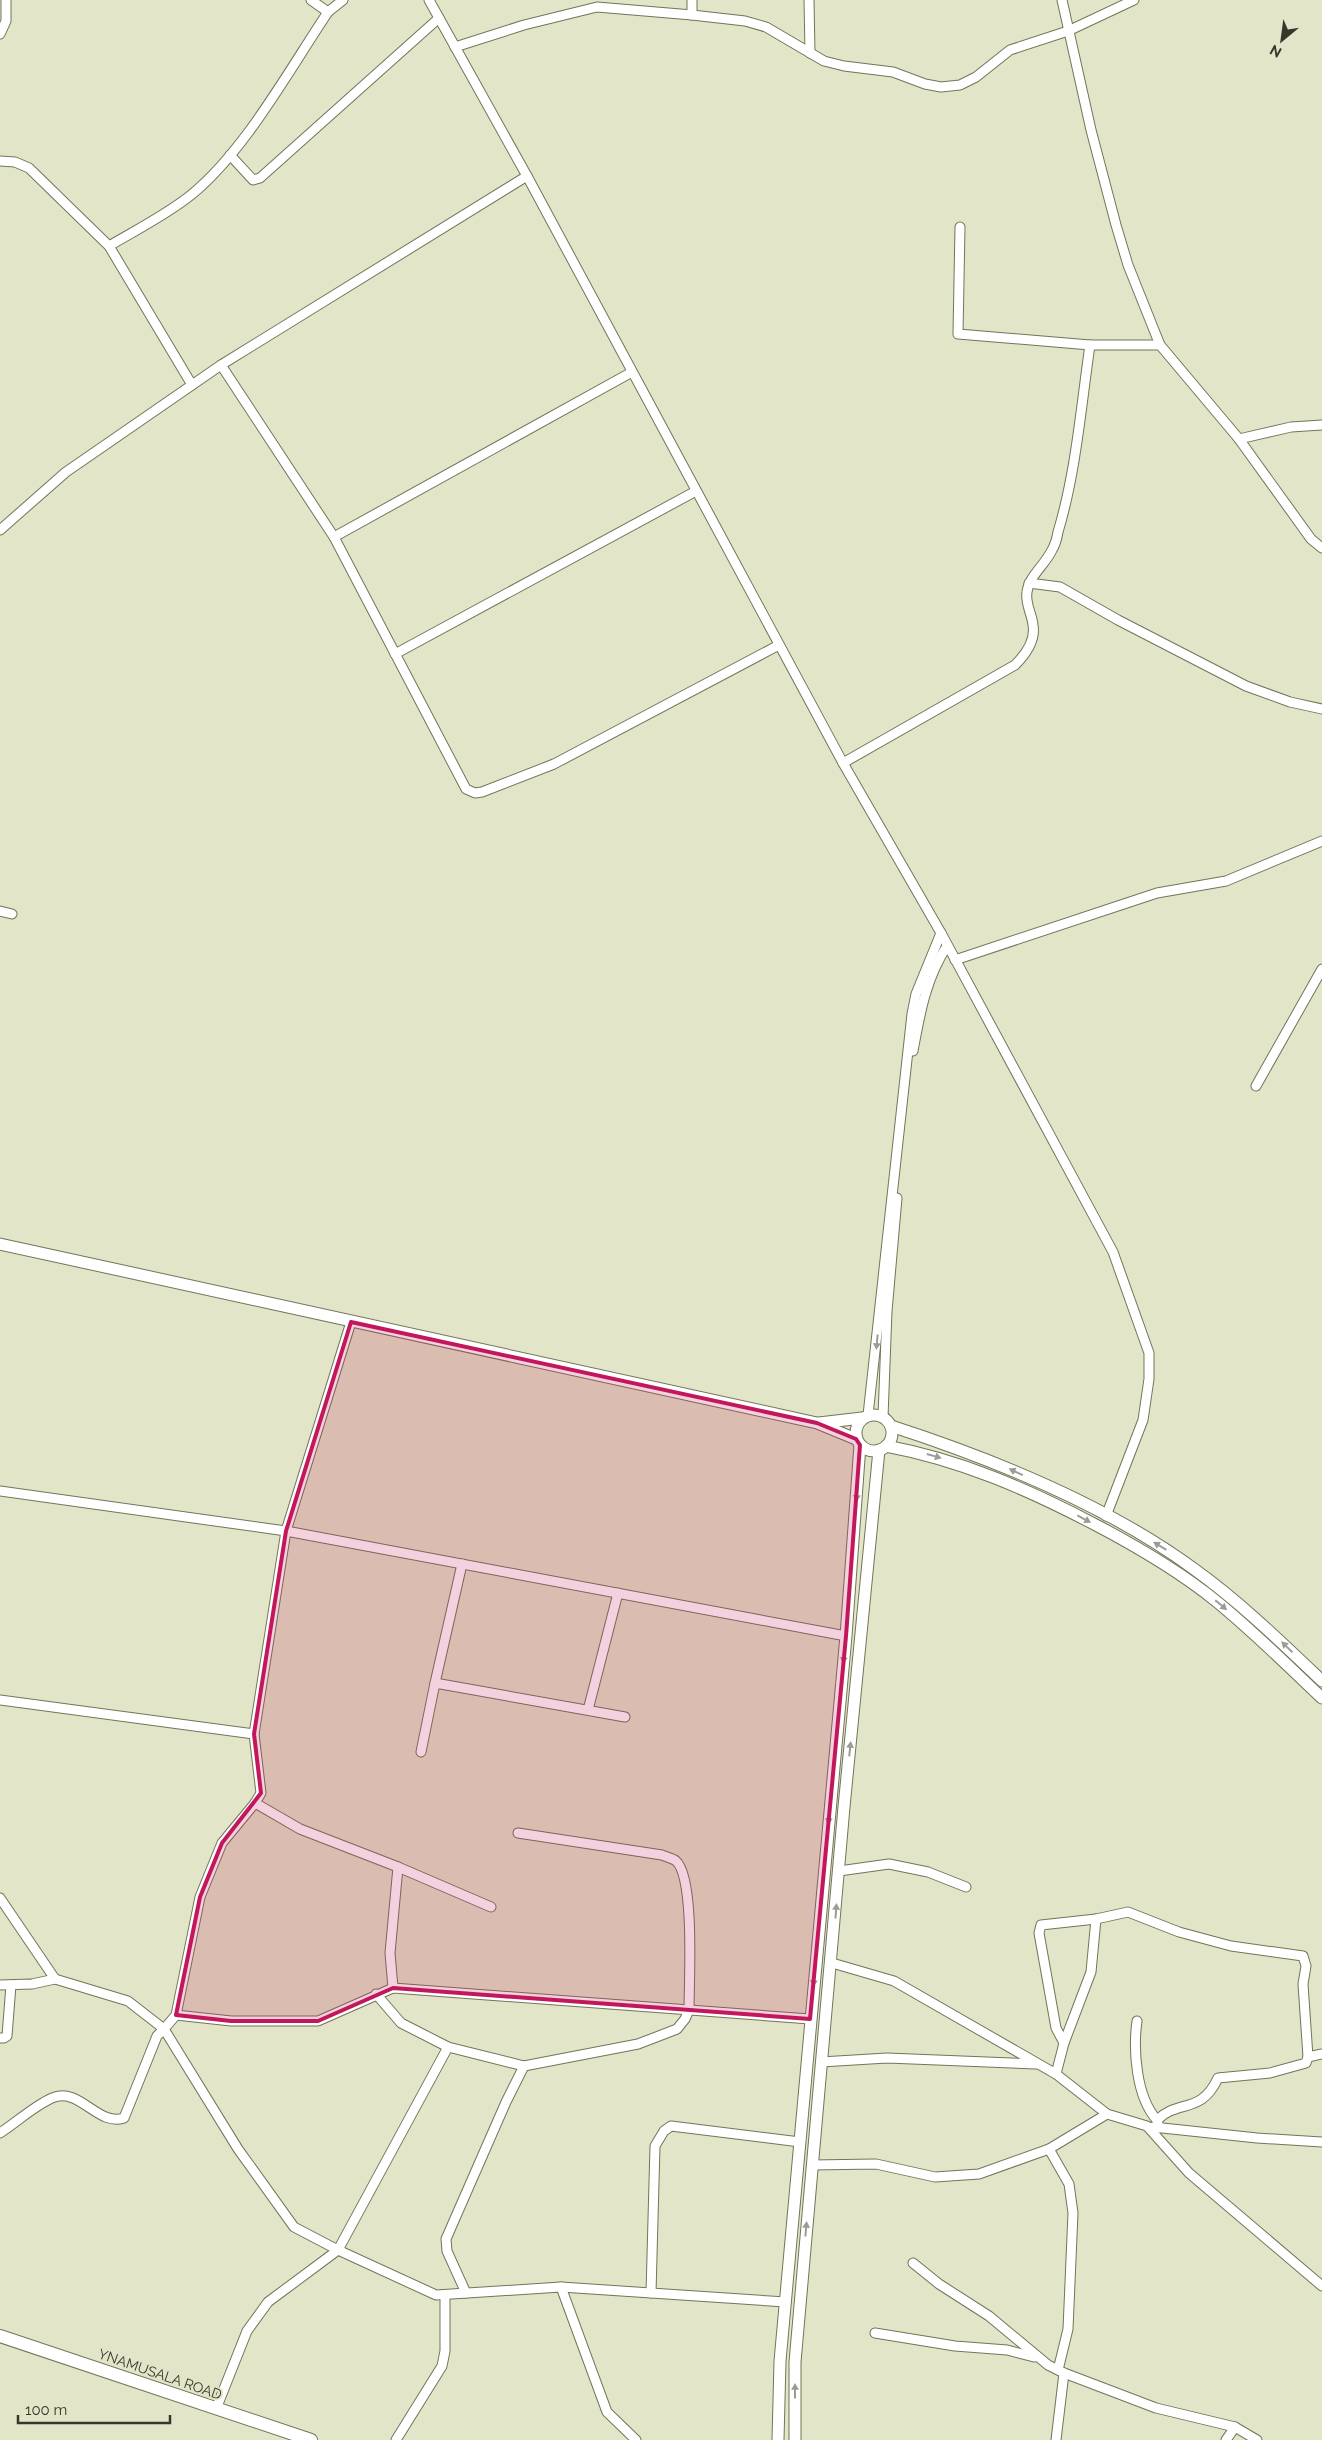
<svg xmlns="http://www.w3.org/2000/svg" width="1322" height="2440" viewBox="0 0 1322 2440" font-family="Raleway,sans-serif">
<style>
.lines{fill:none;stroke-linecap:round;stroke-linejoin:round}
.minor-casing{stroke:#727559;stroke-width:11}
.tertiary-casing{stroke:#727559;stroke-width:13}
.secondary-casing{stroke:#727559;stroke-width:14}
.minor{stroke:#fff;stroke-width:9}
.tertiary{stroke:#fff;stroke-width:11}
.secondary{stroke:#fff;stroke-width:12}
.oneway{fill:#9b9c96}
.marked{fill:#c2185b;fill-opacity:0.2;stroke:#c2185b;stroke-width:4;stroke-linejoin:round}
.labels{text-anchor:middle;stroke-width:4;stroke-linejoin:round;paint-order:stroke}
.street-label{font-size:14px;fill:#37382c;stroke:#e2e5c7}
</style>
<rect width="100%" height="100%" fill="#e2e5c7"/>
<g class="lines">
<g class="minor-casing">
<g id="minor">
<path d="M311 0 328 12"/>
<path d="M429 0 527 176 843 763 941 933 1113 1252 1149 1353V1379L1143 1420 1106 1516"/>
<path d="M692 0V15"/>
<path d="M809 0 810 53"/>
<path d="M1062 0 1091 130 1116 225 1128 265 1160 345 1239 439 1311 539 1322 548"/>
<path d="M0 34 6 21V0"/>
<path d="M455 47 524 25 597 7 692 15 745 21 766 27 824 61 844 66 893 72 925 84 941 87 960 85 976 77 1010 50 1068 31 1134 0"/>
<path d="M230 155 253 180 260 178 439 18"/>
<path d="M0 161 15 162 29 168 109 246 192 385"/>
<path d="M960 227 958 334 1090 345H1160"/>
<path d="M109 246C136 230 166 215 191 195 245 151 289 70 328 12L343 0"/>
<path d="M221 365 334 537 466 789 475 793 482 792 554 764 779 645"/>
<path d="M1239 439 1291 427 1322 425"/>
<path d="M0 530 66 472 221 365 527 176"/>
<path d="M334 537 632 372"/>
<path d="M1029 583 1060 587 1118 620 1246 686 1290 702 1322 709"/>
<path d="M395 654 696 491"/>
<path d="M843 763 1015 665C1025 655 1036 641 1033 625 1032 614 1025 604 1027 592 1029 576 1045 565 1052 550 1055 545 1057 538 1058 532 1076 472 1081 407 1090 345"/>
<path d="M0 911 12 914"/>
<path d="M955 960 1157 893 1226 881 1322 841"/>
<path d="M913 1051C920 1013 926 978 947 946"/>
<path d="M1256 1086 1322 969"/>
<path d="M868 1415 912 1014 916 994 941 933"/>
<path d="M883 1417 887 1311 897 1198"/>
<path d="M0 1491 286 1531 846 1636"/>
<path d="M435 1683 462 1564"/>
<path d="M0 1700 254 1734 286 1531 351 1322"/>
<path d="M588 1710 618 1593"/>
<path d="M254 1734 261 1793 255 1803 222 1843 200 1897 176 2015 164 2029 238 2149 294 2227 338 2250 436 2295 561 2287 607 2412 636 2440"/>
<path d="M421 1752 435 1683 625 1717"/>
<path d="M255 1803 300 1829 398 1867 491 1907"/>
<path d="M839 1871 889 1864 928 1872 966 1887"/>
<path d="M0 1898 55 1979 128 2001 164 2029 157 2036 124 2118C98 2127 79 2086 52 2098 34 2106 17 2122 0 2133"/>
<path d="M832 1963 894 1981 1056 2074 1107 2114 1147 2126 1189 2173 1322 2286"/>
<path d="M0 1985 32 1984 55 1979"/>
<path d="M393 1988 390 1953 398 1867"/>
<path d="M376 1994 401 2023 448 2047 524 2066 638 2044 677 2029 685 2019 689 2010C689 1982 695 1878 676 1861 672 1858 666 1857 662 1855L518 1833"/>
<path d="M176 2015 231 2021H318L393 1988 810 2019"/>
<path d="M1137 2021C1133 2050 1136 2097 1157 2120"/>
<path d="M0 2038H4L7 2036 11 1985"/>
<path d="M1064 2043 1056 2028 1039 1933 1041 1925 1096 1919 1128 1912 1179 1932 1231 1946 1303 1956 1306 1966 1303 1984 1308 2057 1306 2063 1270 2073 1218 2078C1201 2115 1178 2099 1157 2120L1159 2128"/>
<path d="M1308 2057 1322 2054"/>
<path d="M821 2062 887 2058 1036 2064"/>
<path d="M1056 2074 1064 2043 1091 1972 1096 1919"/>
<path d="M1153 2127 1257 2138 1322 2142"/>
<path d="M1049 2149 1069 2184 1073 2213 1068 2329 1058 2370"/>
<path d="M812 2165 876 2164 935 2177 979 2174 1049 2149 1107 2114"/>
<path d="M913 2263 939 2284 989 2316 1048 2365 1064 2373 1156 2408 1235 2427 1257 2440"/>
<path d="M561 2287 786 2302"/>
<path d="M466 2293 447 2251 446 2239 506 2102 524 2066"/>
<path d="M651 2293 655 2146 664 2131 671 2126 800 2142"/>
<path d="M875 2333 955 2346 1007 2350 1034 2357"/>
<path d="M216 2409 247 2331 268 2302 338 2250 448 2047"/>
<path d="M396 2440 442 2366 445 2351V2296"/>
<path d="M1056 2440 1064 2373"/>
<path d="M1226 2440 1235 2427"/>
</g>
</g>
<g class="tertiary-casing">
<g id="tertiary">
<path d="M0 1244 817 1423 856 1439"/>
<circle cx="874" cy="1433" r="18"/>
<path d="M819 1423 862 1418"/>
<path d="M891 1426C993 1459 1107 1505 1194 1569 1240 1602 1281 1642 1322 1681"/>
<path d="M886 1446C961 1460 1027 1489 1094 1524 1136 1546 1179 1571 1216 1601 1253 1631 1287 1665 1322 1698"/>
<path d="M778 2440 780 2361 846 1636 860 1445"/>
<path d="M795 2440V2362L844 1807 879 1450"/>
</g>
</g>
<g class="secondary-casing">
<path id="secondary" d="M0 2336 311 2440"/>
</g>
<use href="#minor" class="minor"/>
<use href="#tertiary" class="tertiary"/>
<use href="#secondary" class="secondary"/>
</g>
<defs><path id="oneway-solid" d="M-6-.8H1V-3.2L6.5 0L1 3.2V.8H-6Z" transform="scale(1.25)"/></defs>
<g class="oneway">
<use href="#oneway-solid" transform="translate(877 1342) rotate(95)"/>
<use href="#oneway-solid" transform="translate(934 1456) rotate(16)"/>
<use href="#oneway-solid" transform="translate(1016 1472) rotate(-155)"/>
<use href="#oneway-solid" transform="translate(857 1494) rotate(94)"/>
<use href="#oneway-solid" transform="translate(1084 1519) rotate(28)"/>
<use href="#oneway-solid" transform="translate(1160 1546) rotate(-149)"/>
<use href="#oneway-solid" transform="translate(1221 1605) rotate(40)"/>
<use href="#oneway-solid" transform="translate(1287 1647) rotate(-136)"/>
<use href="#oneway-solid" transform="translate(844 1656) rotate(96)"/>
<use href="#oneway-solid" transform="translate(850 1749) rotate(-84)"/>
<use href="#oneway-solid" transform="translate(829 1817) rotate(95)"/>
<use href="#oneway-solid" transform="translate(836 1911) rotate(-86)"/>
<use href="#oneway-solid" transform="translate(814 1979) rotate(96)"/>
<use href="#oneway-solid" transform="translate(806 2229) rotate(-85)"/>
<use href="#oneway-solid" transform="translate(795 2391) rotate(-90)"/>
</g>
<path class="marked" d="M351 1322 817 1423 856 1439 860 1445 846 1636 810 2019 393 1988 318 2021H231L176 2015 200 1897 222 1843 261 1793 254 1734 286 1531Z"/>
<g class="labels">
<g class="street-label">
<text transform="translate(160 2374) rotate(19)" y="5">YNAMUSALA ROAD</text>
</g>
</g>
<g transform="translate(1282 40) rotate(209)" stroke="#e2e5c7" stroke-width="4" paint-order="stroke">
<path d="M0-4L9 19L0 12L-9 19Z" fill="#37382c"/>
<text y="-8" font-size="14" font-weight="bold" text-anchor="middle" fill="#37382c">N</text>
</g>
<path d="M18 2415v8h152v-8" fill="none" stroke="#37382c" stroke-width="2.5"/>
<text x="25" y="2415" font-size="15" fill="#37382c" stroke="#e2e5c7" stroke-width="4" paint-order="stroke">100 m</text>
</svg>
